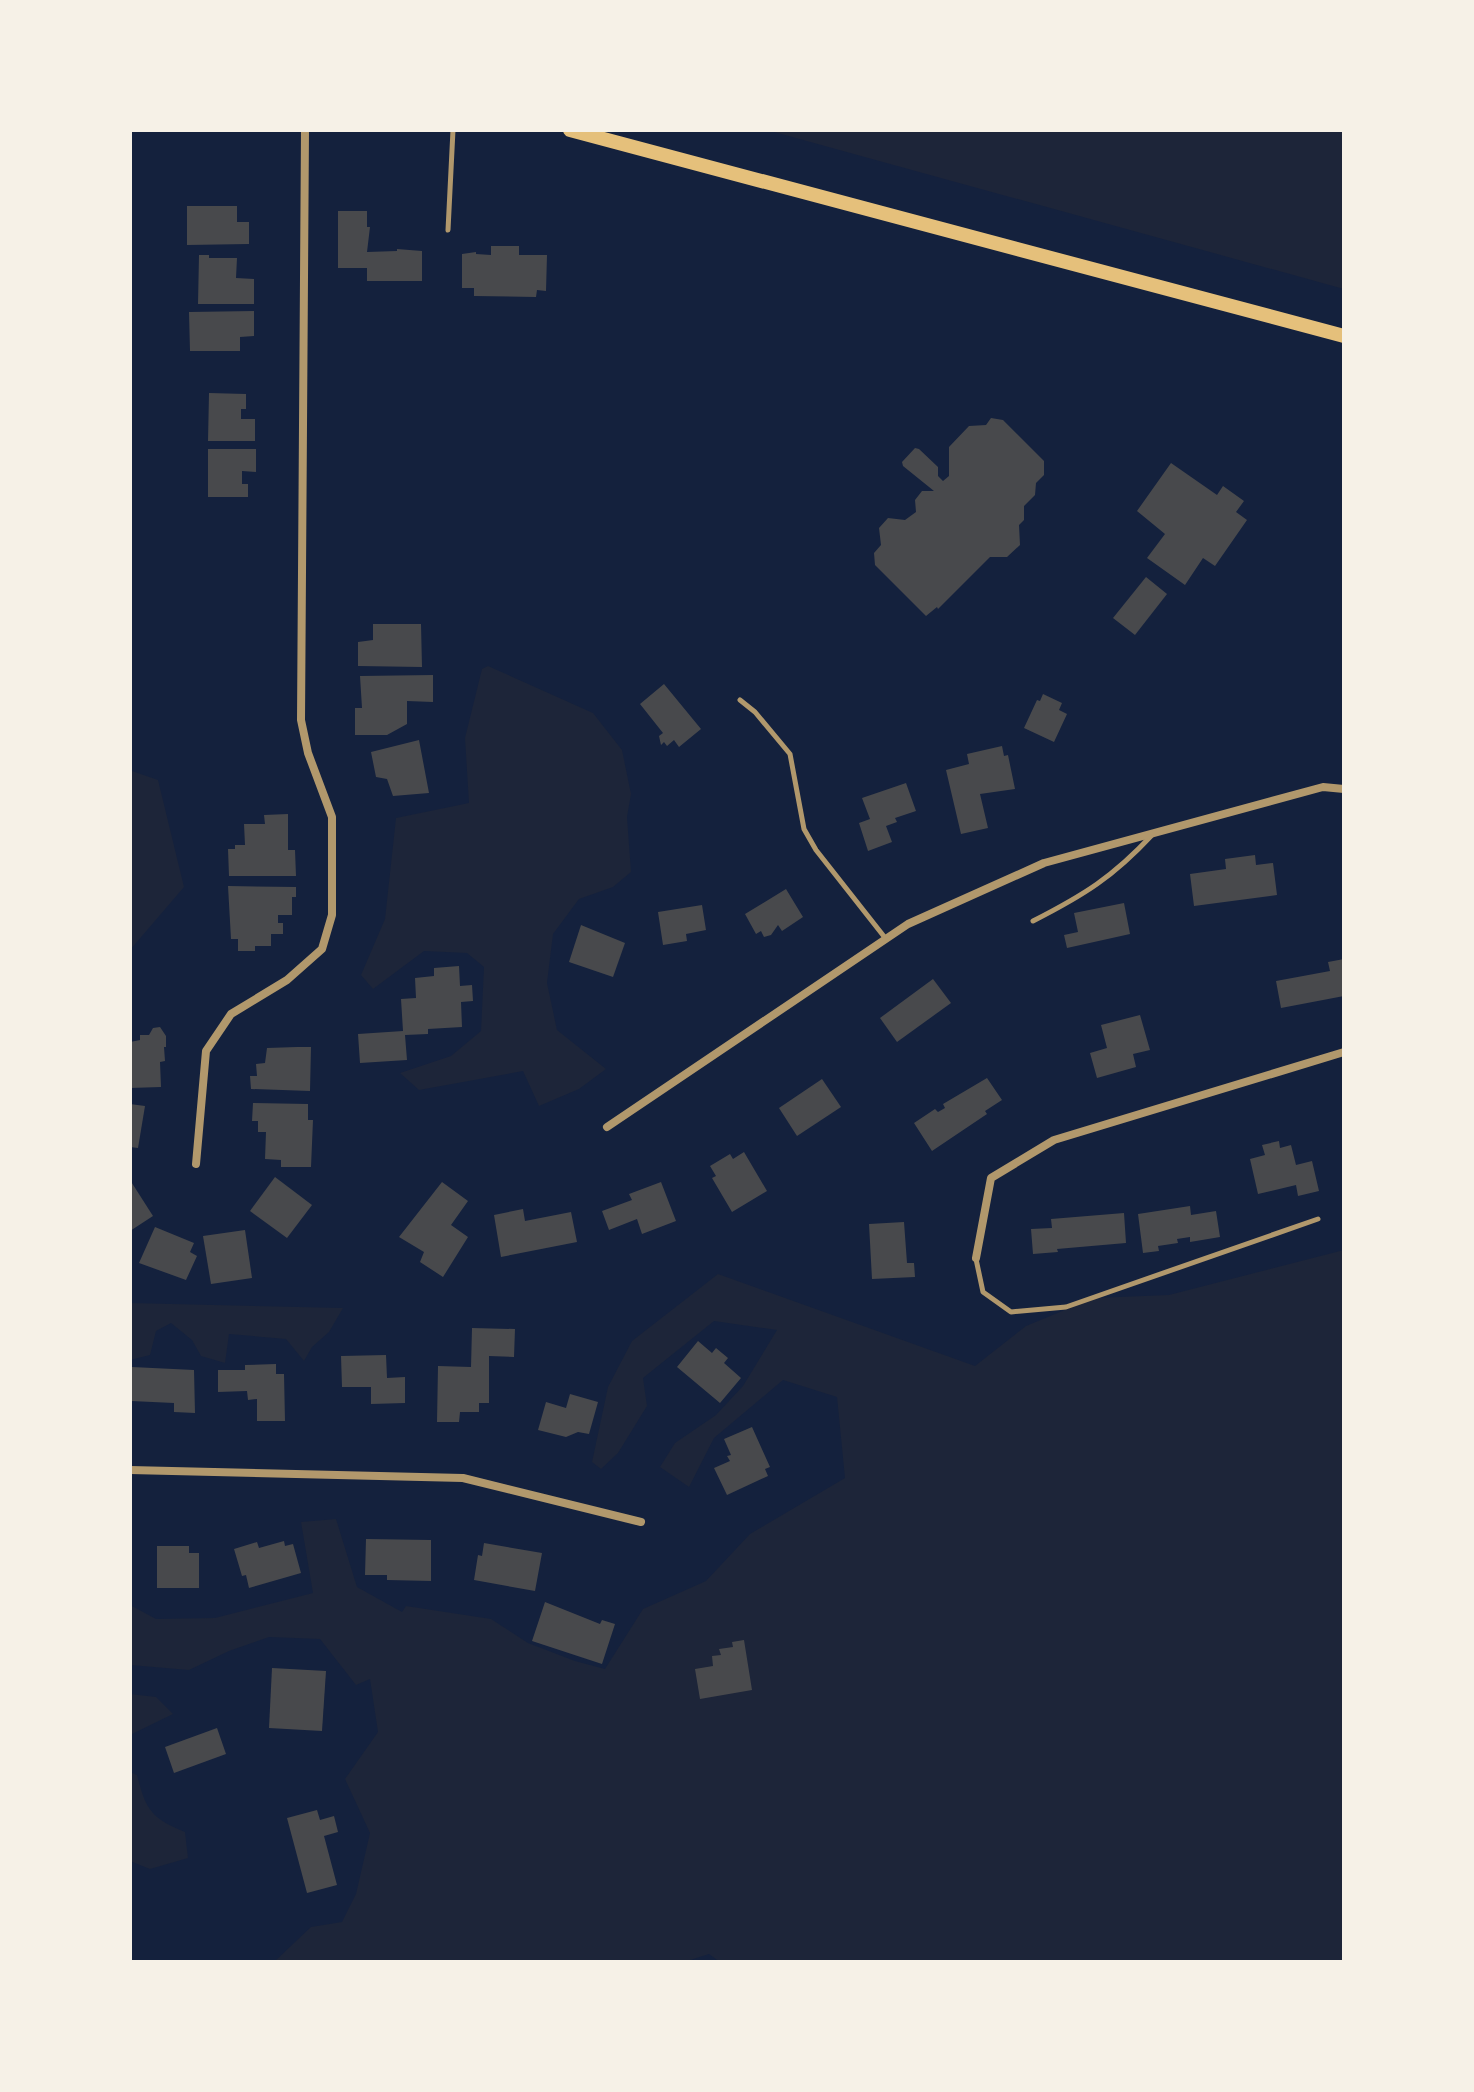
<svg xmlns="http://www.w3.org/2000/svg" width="1474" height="2092" viewBox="0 0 1474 2092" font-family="'Zilla Slab',serif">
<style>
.green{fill:#1d2539}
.building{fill:#48494c}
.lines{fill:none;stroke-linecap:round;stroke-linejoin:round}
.service{stroke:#b1986c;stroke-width:5}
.minor{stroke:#b1986c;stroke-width:8}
.secondary{stroke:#e5c07b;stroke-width:14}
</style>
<rect width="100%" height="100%" fill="#14213d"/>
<g class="green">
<path d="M767 130H1344V289L1315 281Z"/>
<path d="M488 666 593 713 622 750 631 794 627 817 631 872 613 887 579 899 553 934 547 983 557 1030 606 1069 579 1089 539 1106 523 1071 419 1090 400 1073 451 1056 481 1031 484 967 467 953 424 951 373 989 361 975 385 919 396 818 469 803 465 738 482 669Z"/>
<path d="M132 771 158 780 184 887 130 950Z"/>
<path d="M1344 1250V1962H720L709 1954 684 1962H274L311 1927 342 1922 356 1894 370 1833 345 1779 378 1732 370 1679 356 1685 320 1639 269 1637 229 1651 189 1670 130 1665V1605L156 1619 215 1618 313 1593 301 1522 336 1519 357 1587 402 1612 406 1606 491 1619 528 1643 575 1661 605 1669 643 1609 706 1581 750 1534 845 1478 837 1397 783 1380 714 1438 689 1487 660 1467 675 1443 716 1415 743 1386 777 1330 714 1321 643 1378 647 1406 618 1453 601 1469 592 1462 608 1387 632 1341 718 1274 975 1366 1026 1326 1094 1298 1169 1295Z"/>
<path d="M130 1303 343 1308 329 1332 312 1347 304 1361 286 1339 229 1334 225 1363 201 1356 192 1340 171 1323 156 1331 150 1355 130 1360Z"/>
<path d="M130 1694 156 1697 173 1714 130 1735Z"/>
<path d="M130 1772 137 1775C146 1810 151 1818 185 1832L188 1858 150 1869 130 1861Z"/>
</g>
<g class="building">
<path d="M187 206H237V222H249V244L187 245Z"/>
<path d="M338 211H367V227H370L367 252 397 251V249L422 251V281H367V268H338Z"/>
<path d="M491 246H519V255H547L546 291 537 290 536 297 474 296V288H462V254L476 252V254L491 255Z"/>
<path d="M199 255H209V258H237L236 278 254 279V304H198Z"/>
<path d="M254 311V336L240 337V351H190L189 312Z"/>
<path d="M209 393 246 394V409H241V419H255V441H208Z"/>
<path d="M991 418 1003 420 1044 461V475L1036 483 1035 495 1024 506V520L1019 525 1020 545 1007 557H990L938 609 937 607 926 616 875 565 874 553 881 545 879 528 888 518 905 520 916 512 915 500 922 491H934L903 466 902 462 915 448 919 449 938 467V476L943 481 949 476V447L969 426 986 425Z"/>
<path d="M208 449H256V472L242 471V484H248V497H208Z"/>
<path d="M1171 463 1217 495 1223 486 1244 501 1236 512 1247 520 1215 566 1203 558 1185 585 1147 558 1165 534 1137 511Z"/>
<path d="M1146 577 1167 594 1135 635 1113 618Z"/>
<path d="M373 624H421L422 667 358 666V642L373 640Z"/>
<path d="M433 675V702L407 701V724L387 735H355V708H362L360 676Z"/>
<path d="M664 684 701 729 679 747 674 740 667 746 664 742 661 745 659 736 663 733 640 704Z"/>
<path d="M1043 694 1062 703 1059 710 1067 714 1054 742 1024 728 1037 700 1040 701Z"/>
<path d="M419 740 429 793 393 796 387 779 376 777 371 752Z"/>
<path d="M1002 746 1004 756 1008 755 1015 789 980 794 988 828 961 834 946 770 969 764 967 754Z"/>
<path d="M906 783 916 811 895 818 897 822 886 826 892 842 868 851 859 823 870 819 862 798Z"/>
<path d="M288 814V850H295L296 876H229L228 849H235V845H245L244 824H265L264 815Z"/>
<path d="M1255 855 1256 865 1273 863 1277 895 1194 906 1190 874 1226 869 1225 859Z"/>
<path d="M228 886 296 887V897H292V915H278V923H283V934H271V946H255V951H238V939H231Z"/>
<path d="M786 889 803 917 782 931 778 925 771 935 764 937 761 931 756 934 745 914Z"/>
<path d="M1124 903 1130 934 1067 948 1064 935 1078 932 1074 913Z"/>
<path d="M702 905 706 930 686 934 687 941 663 945 658 912Z"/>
<path d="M581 925 625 943 613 977 569 962Z"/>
<path d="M1344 959V996L1281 1008 1276 981 1330 971 1328 962Z"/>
<path d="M459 966 460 986 472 985 473 1001 461 1002 462 1027 428 1029V1034L405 1035 407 1060 360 1063 358 1034 403 1031 401 999 416 998 415 978 434 976V968Z"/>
<path d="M933 979 951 1003 897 1042 880 1018Z"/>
<path d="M1140 1015 1150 1050 1133 1054 1136 1067 1097 1078 1090 1053 1107 1048 1101 1025Z"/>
<path d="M160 1027 166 1036V1047H164L165 1061 160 1062 161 1087 130 1088V1042L140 1040V1035H149L153 1028Z"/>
<path d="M297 1047H311L310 1091 251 1089 250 1076H257L256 1064 265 1063 267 1048Z"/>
<path d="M987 1078 1002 1100 985 1111 987 1114 932 1151 914 1123 935 1109 938 1112 945 1108 943 1104Z"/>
<path d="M822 1079 841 1107 797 1136 779 1108Z"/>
<path d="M253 1103 308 1104V1120H313L311 1167H281V1160L265 1159 266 1132H258V1121H252Z"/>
<path d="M130 1104 145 1106 138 1148 130 1147Z"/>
<path d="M1279 1141 1280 1148 1291 1145 1296 1165 1312 1161 1319 1191 1298 1196 1296 1185 1258 1194 1250 1159 1265 1155 1262 1145Z"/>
<path d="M744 1152 767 1191 732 1212 712 1178 716 1176 710 1166 730 1154 733 1159Z"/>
<path d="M275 1177 312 1205 287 1238 250 1211Z"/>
<path d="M130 1180 153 1216 130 1231Z"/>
<path d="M442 1182 468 1201 451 1225 468 1237 443 1277 420 1262 424 1252 399 1237Z"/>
<path d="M661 1182 676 1221 642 1234 637 1219 609 1230 602 1211 632 1200 629 1194Z"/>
<path d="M1190 1206 1191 1215 1216 1211 1220 1237 1190 1242V1237L1177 1239 1178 1243 1158 1246 1159 1251 1143 1253 1138 1214Z"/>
<path d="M523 1209 525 1221 571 1212 577 1242 501 1257 494 1215Z"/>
<path d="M1124 1213 1126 1243 1057 1249 1058 1252 1033 1254 1031 1229 1052 1228 1051 1219Z"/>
<path d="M904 1222 907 1263H914L915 1277 872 1279 869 1224Z"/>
<path d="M155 1227 194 1243 190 1252 197 1256 186 1280 139 1263Z"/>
<path d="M245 1230 252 1278 211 1284 203 1236Z"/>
<path d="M472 1328 515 1329 514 1357 489 1356V1403H479V1412H460L459 1422H437L438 1366 471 1367Z"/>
<path d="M698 1341 712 1353 716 1348 728 1358 724 1363 741 1378 720 1403 677 1367Z"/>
<path d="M386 1355 387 1378 405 1377V1403L371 1404V1387H342L341 1356Z"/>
<path d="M276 1364V1374H284L285 1421H257V1399L248 1400 247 1391 218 1392V1370H245V1365Z"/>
<path d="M132 1367 194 1370 195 1413 174 1412V1403L131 1401Z"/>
<path d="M570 1394 598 1402 589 1434 578 1432 566 1437 538 1430 546 1402 566 1408Z"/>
<path d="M752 1427 770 1467 765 1469 768 1476 727 1495 714 1468 730 1461 727 1456 731 1455 724 1439Z"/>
<path d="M366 1539 431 1540V1581L387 1580V1575H365Z"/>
<path d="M284 1541 285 1546 293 1544 301 1573 249 1588 246 1575 242 1576 234 1549 257 1542 259 1548Z"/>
<path d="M484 1543 542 1553 535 1591 474 1580 478 1555 482 1556Z"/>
<path d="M157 1546H189V1553H199V1588H157Z"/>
<path d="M545 1602 600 1624 602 1620 615 1624 602 1664 532 1641Z"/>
<path d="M744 1640 752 1690 700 1699 695 1669 713 1666 712 1656 721 1655 719 1649 733 1647 732 1642Z"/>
<path d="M272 1668 326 1671 322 1731 269 1728Z"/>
<path d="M217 1728 226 1754 174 1773 165 1747Z"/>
<path d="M317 1810 320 1820 334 1816 338 1832 324 1836 337 1885 307 1893 287 1818Z"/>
</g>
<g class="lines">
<g class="service">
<path d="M448 230 453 130"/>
<path d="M740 700 755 712 790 754 804 829 816 850 886 939"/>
<path d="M1033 921C1084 895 1113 877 1152 835"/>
<path d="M976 1259 983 1292 1011 1312 1066 1307 1318 1219"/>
</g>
<g class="minor">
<path d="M607 1127 908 924 1044 863 1323 787 1344 789"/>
<path d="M196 1164 206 1051 231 1014 287 980 322 949 332 915V817L308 753 301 720 305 130"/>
<path d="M976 1258 991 1178 1054 1140 1344 1052"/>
<path d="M130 1470 463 1478 641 1522"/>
</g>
<path class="secondary" d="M570 130 1344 336"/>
</g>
<rect width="1474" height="2092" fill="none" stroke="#f6f1e7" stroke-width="264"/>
</svg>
